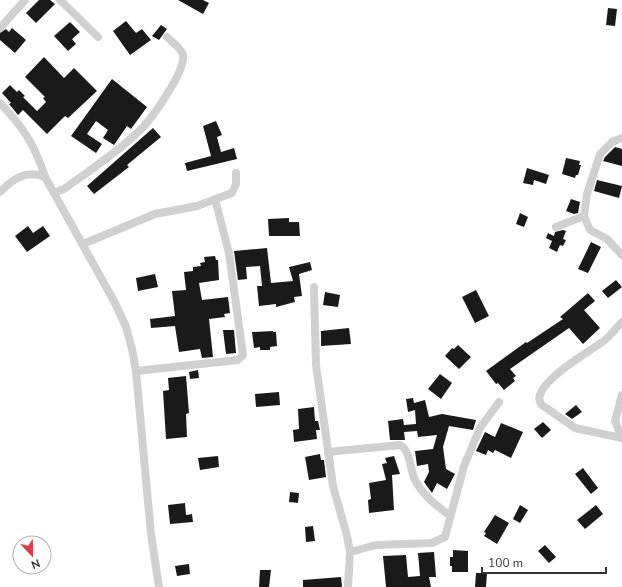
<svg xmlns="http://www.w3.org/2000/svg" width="622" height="587" viewBox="0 0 622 587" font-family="'Nunito Sans',sans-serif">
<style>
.building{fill:#1a1a1a}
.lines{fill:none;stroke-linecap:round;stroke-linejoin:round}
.street{stroke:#d0d0d0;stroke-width:8}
</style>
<rect width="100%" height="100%" fill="#fff"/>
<g class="building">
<path d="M39 0H50L55 4 36 23 26 13Z"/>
<path d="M178 0H203L209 3 203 14Z"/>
<path d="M608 8 617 9 615 26 606 25Z"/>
<path d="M126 21 136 33 142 29 151 40 130 55 113 31Z"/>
<path d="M70 22 80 32 72 39 76 44 68 51 54 36Z"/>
<path d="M161 25 167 29 159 40 152 36Z"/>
<path d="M12 28 26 40 15 53 0 40V33L6 29 9 32Z"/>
<path d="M44 57 64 78 74 68 97 91 68 118 65 116 47 134 23 110 18 115 9 104 11 103 2 93 10 85 17 92 19 90 25 96 23 97 37 111 46 102 43 98 45 97 25 77Z"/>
<path d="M112 79 147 107 131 129 127 126 114 145 103 138 108 130 96 121 87 134 102 144 96 153 71 136Z"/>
<path d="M216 121 222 135 217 137 221 152 234 148 237 159 187 171 185 163 211 156 203 126Z"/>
<path d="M153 128 161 137 127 165 129 167 94 194 87 186Z"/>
<path d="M615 147 622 149V166L603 161 605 157Z"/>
<path d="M566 158 580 161 579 165H581L578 175H576L575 178 562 174Z"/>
<path d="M527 168 549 175 546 184 534 180 533 185 523 183Z"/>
<path d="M597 180 622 186 619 198 594 191Z"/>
<path d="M571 199 580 202 578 213 574 214 566 211Z"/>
<path d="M520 213 528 217 524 227 516 224Z"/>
<path d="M289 218V222H299L300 236H269L268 219Z"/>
<path d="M28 226 33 233 43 226 50 236 27 252 15 236Z"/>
<path d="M563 230 566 231 563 239 566 240 563 246 560 245 557 252 549 248 552 241 546 238 548 233 554 236 555 232Z"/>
<path d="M591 242 601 247 588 273 578 269Z"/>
<path d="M267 248 271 283 293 281 289 267 310 262 312 270 299 274 302 296 294 297 295 302 276 307V304L259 306 257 286H262L260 266 246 267 247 279 238 280 234 251Z"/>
<path d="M215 256 216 260H218L219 280 199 283 202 300 228 297 230 313 224 314 225 317 209 319 213 357 202 358 200 349 179 352 175 326 151 328 150 319 175 316 172 291 186 290 184 272 193 271V267L201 266 200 263 205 262 204 257Z"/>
<path d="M155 274 158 287 138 291 136 278Z"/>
<path d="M616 280 622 287 608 298 602 291Z"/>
<path d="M476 290 489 316 475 323 462 297Z"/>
<path d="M325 292 340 295 338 307 323 305Z"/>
<path d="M588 293 595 301 584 310 600 328 583 344 569 328 510 369 516 376 513 378 515 381 504 390 498 383 496 384 486 371 526 342 527 343 563 319 560 317Z"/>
<path d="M349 328 351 344 321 346V331Z"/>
<path d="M223 330H234L236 353 226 354Z"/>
<path d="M273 331V332H276L277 346 270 347V350H260V347L254 348 252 332Z"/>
<path d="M458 345 471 357 459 369 445 356 452 348 454 349Z"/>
<path d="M198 370 199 378 190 379 189 372Z"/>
<path d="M440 374 452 383 441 399 428 389Z"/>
<path d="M186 376 189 413 186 414 187 437 166 439 163 391 169 390 168 378Z"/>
<path d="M279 392 280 405 256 407 255 394Z"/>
<path d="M413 398 414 403 425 400 429 417 442 414 476 420 473 430 449 426 443 447 446 469 455 474 447 489 437 483 432 493 424 482 429 472 428 464 417 466 415 451 433 449 437 435 418 437 417 431 404 432 405 440H390L388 421 403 419 404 425 416 424 415 410 408 412 406 399Z"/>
<path d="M576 405 582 412 572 419 565 414Z"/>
<path d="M314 407 315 421H318L320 430H316L317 439 294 442 293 430 299 429 298 409Z"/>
<path d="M543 422 551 430 542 438 534 429Z"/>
<path d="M501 423 523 432 511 458 495 450 493 453 488 450 486 455 476 451 485 432 495 437Z"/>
<path d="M320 454 321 460H324L326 477 309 480 305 457Z"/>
<path d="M218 456 219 467 200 470 198 458Z"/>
<path d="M394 456 400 474 392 475 394 510 369 513 368 500 371 499 369 483 386 480 382 464 387 463 385 458Z"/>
<path d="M583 468 598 488 591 494 575 474Z"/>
<path d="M290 492 299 493 298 503 289 502Z"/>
<path d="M185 503 186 515 192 514 193 522 170 524 168 505Z"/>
<path d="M520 505 528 510 520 523 513 519Z"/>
<path d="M596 505 603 514 585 529 577 520Z"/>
<path d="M495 515 509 523 497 544 484 536 486 533 484 532Z"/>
<path d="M313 526 315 541 306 542 305 527Z"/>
<path d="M545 545 556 557 549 563 538 551Z"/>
<path d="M453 550 468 551V572H452V566H450V557H453Z"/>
<path d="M434 552 436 577H429L431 587H386L383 556 406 555 408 577 420 576 418 553Z"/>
<path d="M189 564 190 574 177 576 175 566Z"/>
<path d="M260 570H271L269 587H259Z"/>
<path d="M476 573H487L486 587H475Z"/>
<path d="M341 577 342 587H303V580Z"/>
</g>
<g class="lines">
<g class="street">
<path d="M60 0 98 37"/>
<path d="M0 28 25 0"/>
<path d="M0 103C23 127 35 145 45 177"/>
<path d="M622 138 612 142 600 154 587 194 584 216 590 230 607 239 622 255"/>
<path d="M0 192C13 179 26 169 45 177L115 303 126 327 132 349 136 371 151 534 159 587"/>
<path d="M54 193 64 189C89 171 115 154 137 133 150 122 186 71 183 55 182 49 172 42 167 37"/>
<path d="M556 227 584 216"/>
<path d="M83 244 155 214 197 206 232 193 236 184V173"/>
<path d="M314 287 316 365 333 486 347 536 350 552 348 587"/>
<path d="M136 371 238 360 243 355 229 253 215 199"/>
<path d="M622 395 615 421 622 438"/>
<path d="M622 438 575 428 542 405C525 387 594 349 605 340 611 335 616 328 622 322"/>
<path d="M328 452 400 445C410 450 410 467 414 478 422 495 436 505 450 516"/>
<path d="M350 552 376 545 432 543 445 537 464 466 480 428 499 402"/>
</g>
</g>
<g transform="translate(32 555) rotate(158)"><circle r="19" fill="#ffffff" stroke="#adadad"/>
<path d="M0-3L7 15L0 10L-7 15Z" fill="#e63946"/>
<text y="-6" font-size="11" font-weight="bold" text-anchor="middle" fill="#333333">N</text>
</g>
<path d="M482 567v6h124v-6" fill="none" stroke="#333333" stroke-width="2"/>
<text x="488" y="567" font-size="12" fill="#333333" stroke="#ffffff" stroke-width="3" paint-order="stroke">100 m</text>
</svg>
